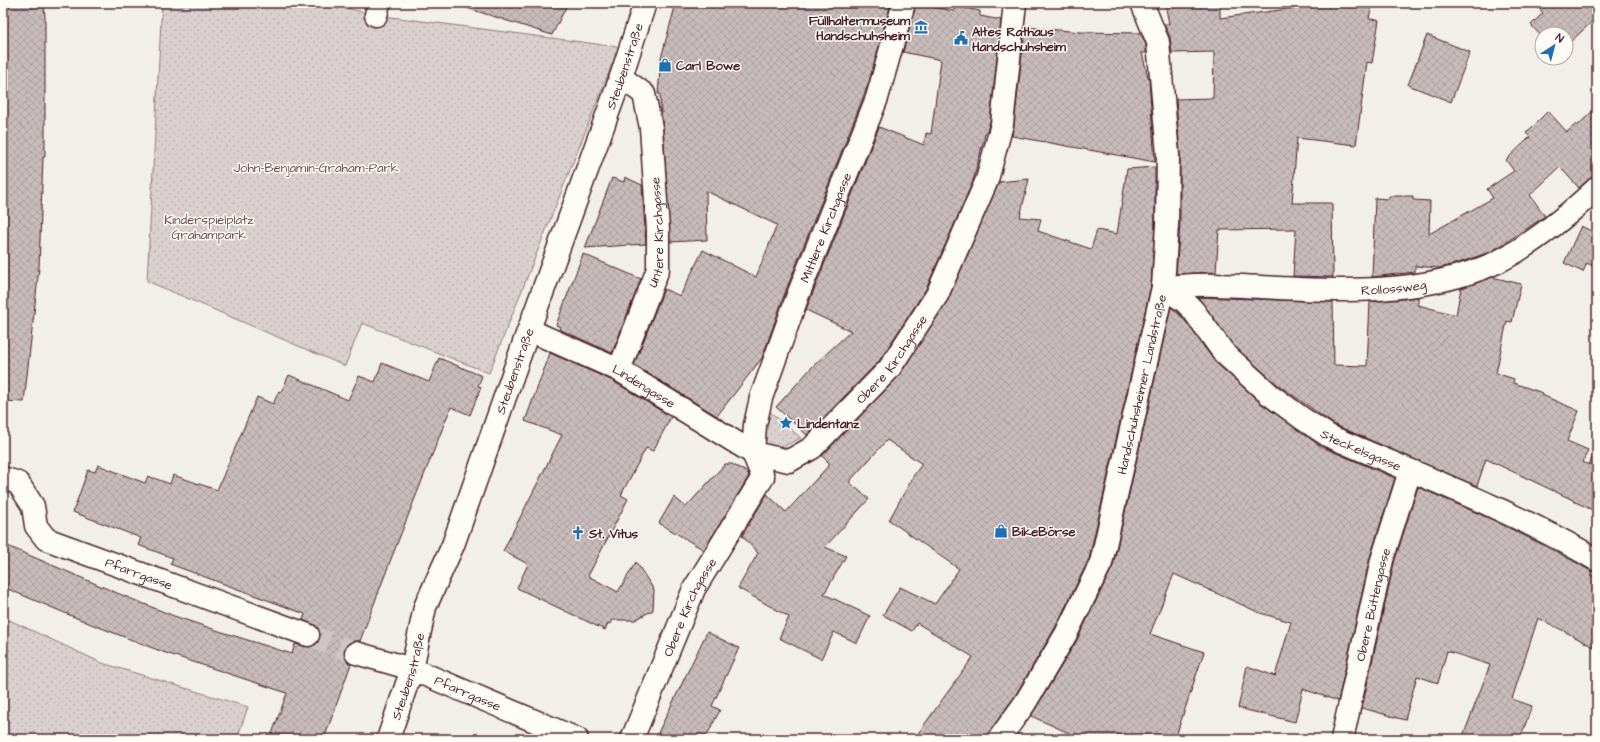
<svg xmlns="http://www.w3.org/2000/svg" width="1600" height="742" viewBox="0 0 1600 742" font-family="'Architects Daughter',sans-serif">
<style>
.park{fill:url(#park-dots);stroke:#92787d}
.building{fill:url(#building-cross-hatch);stroke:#4a1f2b}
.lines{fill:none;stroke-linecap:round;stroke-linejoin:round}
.minor-tunnel{stroke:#d0c5c5;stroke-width:22;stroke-dasharray:22 11;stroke-linecap:butt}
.minor-casing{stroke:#4a1f2b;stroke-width:25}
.minor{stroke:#fdfcf7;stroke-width:22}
.labels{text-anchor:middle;stroke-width:3;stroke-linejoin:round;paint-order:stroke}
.poi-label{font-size:13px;font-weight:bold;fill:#4a1f2b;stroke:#fdfcf7;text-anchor:start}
.street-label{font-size:13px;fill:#4a1f2b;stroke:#fdfcf7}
.park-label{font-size:13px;fill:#6e4b54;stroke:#fdfcf7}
</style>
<defs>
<pattern id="park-dots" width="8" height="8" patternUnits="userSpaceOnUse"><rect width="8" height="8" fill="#d9d0cf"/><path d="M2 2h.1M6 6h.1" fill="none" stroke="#bcb2b2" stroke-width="1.8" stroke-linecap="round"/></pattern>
<pattern id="building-cross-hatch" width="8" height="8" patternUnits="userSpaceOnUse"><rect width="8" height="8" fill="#c8bbbb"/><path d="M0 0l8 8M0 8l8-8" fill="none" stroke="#ada0a1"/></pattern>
</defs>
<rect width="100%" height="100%" fill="#f2efeb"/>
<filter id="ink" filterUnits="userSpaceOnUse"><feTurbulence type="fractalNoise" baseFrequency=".025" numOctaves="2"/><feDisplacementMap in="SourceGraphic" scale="8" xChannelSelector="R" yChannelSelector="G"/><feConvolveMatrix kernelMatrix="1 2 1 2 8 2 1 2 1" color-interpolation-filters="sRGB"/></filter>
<g filter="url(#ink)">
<g class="park">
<path d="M162 3H325L376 15 619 47 489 373 362 323 345 366 147 281Z"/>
<path d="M769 411 801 438 778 449 762 447 763 428Z"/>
<path d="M3 617 102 663 248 707 237 739H3Z"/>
</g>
<g class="building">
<path d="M3 3H44L45 18V157H43L39 268 24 402 3 401Z"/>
<path d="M467 3H568L552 35 467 8Z"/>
<path d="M676 3H891L869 82 855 118 786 290 762 358 717 416 634 365 664 289 680 296 703 250 756 277 777 225 706 191 707 240 670 242 663 127 661 112 660 94H658L661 58Z"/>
<path d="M1165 3H1220V18L1303 7 1304 3H1372L1369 19 1379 20 1372 63 1367 62 1356 145 1297 138 1292 203H1332L1333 277 1293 276 1296 229 1219 230 1216 272 1176 274 1180 225V155L1176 99 1213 98 1214 52 1172 53 1170 37 1164 24H1169Z"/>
<path d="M1534 3H1597V17L1566 46V34H1542V37L1531 25 1543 13Z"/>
<path d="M916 4 954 11 955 6 980 11V16L1001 20 990 122 987 131H986L973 181 926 289 879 361 807 435 776 407 813 366 851 331 806 310 879 127 924 145 926 133 931 134 941 60 903 52Z"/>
<path d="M1025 27 1081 32 1141 33 1146 45V53H1142L1149 80 1155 162 1012 136 1014 125Z"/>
<path d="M1427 35 1470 52 1451 102 1408 85Z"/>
<path d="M1597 107V176L1589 179 1579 188 1560 167 1530 195 1545 216 1541 219 1502 245 1490 252 1458 263 1439 268 1415 266V272L1372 277 1375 198 1389 199V196H1413V200L1430 201 1429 234 1493 198 1487 189 1514 171 1506 160 1530 137 1526 133 1548 111 1567 132 1576 124 1577 126Z"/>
<path d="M1155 167V225L1151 285 1089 559 1055 628 1015 696 989 732 986 739H914L973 657 917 623 912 631 883 615 900 587 935 604 959 569 889 520 914 475 922 464 887 440 849 482 869 499 825 547 846 556 824 594 870 616 857 643 834 632 821 659 779 638 789 617 738 588 758 553 742 536 767 494 786 512 830 464 822 456 899 376 948 300 999 182 1029 179 1020 217 1041 219 1038 231 1091 249 1097 230 1117 234 1127 169Z"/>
<path d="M625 177 642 185 646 244 585 248 612 178 624 182Z"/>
<path d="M1581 226 1597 234V268L1587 263 1583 272 1564 263Z"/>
<path d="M583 254 641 279 612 353 559 329 560 327 556 325Z"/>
<path d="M1492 277 1521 284 1512 322 1507 321 1496 373 1514 379 1513 383 1543 393 1542 395 1579 411 1567 441 1588 450 1583 462 1589 465 1597 446V512L1573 501V500L1486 459 1477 486 1335 425 1277 384 1233 345 1198 297 1333 302 1334 365 1367 366 1370 302 1418 297V305L1456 315 1461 288Z"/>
<path d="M1171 307 1183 318 1215 362 1262 404 1322 447 1395 478 1370 557 1338 701 1303 689 1295 722 1238 708 1247 666 1275 676 1291 622 1260 613 1174 574 1150 634 1204 652 1175 739H1082L1031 716 1077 640 1113 566Z"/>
<path d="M550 353 613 381 671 417 653 451 646 448 621 495 628 499 588 576 618 592 636 562 654 590 653 610 635 620H612L610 624 608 623 605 630 517 588 528 564 503 551 562 435 525 421Z"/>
<path d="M439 358 482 376 478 386 481 387 470 415 451 407 391 559 360 641H353L347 644 344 649V656L347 661 351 664 324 739H270L287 693 163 652 91 624 3 587V544L117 593 174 616 219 631 292 654 295 644 310 647 316 645 320 640V632L317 627 303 620 305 614 170 564 173 558 138 545 141 538 73 512 88 470 95 472 98 465 145 483 148 476 170 484 173 475 217 490 257 397 273 404 279 391 281 392 289 375 348 400 359 376 375 382 382 363 429 382Z"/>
<path d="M725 464H732L748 473 749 476 704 550 659 523 674 497 686 507Z"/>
<path d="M1418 487 1493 520 1559 553 1591 571 1597 572V649L1562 630 1538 618 1512 699 1532 706 1520 739H1462L1490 665 1447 651 1438 683 1417 676 1405 720 1362 708 1394 563Z"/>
<path d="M707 632 739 648 712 706 720 710 705 739H655Z"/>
</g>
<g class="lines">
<path class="minor-tunnel" d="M308 635 356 653"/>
<g class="minor-casing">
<g id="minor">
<path d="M376 15 379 3"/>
<path id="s1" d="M1163 287 1184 301 1193 310 1224 353 1269 394 1303 419 1329 436C1419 475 1512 510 1597 560"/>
<path id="s2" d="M1163 287C1181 286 1199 284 1217 285 1310 288 1407 302 1495 263 1531 246 1568 215 1597 188"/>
<path id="s3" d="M529 330 619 370 753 453 789 461 812 448 889 369 937 295 987 180 1002 124 1015 3"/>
<path id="s4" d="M619 370 658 269V230L651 128 644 94 621 77"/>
<path id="s5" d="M3 478 18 483 33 506 36 526 46 539 308 635"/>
<path id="s6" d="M356 653 412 669 577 739"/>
<path id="s7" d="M388 739 412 669 425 607 453 545 525 340 621 77 645 3"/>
<path id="s8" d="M632 739 694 589 763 477 753 453 755 425 761 398 798 295 877 98 904 3"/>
<path id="s9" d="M999 739 1025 703 1066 634 1101 563 1163 287 1167 225 1168 155 1158 42 1142 3"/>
<path id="s10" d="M1342 739 1382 560 1410 471"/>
</g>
</g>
<use href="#minor" class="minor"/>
</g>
</g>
<defs>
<g id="museum-bare" transform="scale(1.08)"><path d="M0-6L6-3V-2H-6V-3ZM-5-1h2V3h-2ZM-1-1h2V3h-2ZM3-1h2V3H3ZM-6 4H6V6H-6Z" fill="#1f6fb2" stroke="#fdfcf7" stroke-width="2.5" paint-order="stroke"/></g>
<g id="civic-bare" transform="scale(1.08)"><path d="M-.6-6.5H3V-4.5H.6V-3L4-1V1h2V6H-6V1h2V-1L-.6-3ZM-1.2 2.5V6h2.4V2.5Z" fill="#1f6fb2" stroke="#fdfcf7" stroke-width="2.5" paint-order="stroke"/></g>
<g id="shop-bare" transform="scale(1.08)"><path d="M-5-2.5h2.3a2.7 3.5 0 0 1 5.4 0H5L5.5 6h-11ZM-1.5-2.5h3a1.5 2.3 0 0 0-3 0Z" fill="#1f6fb2" stroke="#fdfcf7" stroke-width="2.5" paint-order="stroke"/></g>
<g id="sight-bare" transform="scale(1.08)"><path d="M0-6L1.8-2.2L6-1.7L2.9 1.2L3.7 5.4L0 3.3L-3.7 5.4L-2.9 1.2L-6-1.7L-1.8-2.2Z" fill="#1f6fb2" stroke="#fdfcf7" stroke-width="2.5" paint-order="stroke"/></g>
<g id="church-bare" transform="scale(1.08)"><path d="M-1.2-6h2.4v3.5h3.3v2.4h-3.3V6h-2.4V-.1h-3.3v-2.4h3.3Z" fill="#1f6fb2" stroke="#fdfcf7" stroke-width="2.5" paint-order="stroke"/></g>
</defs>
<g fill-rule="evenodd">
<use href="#museum-bare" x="921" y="27"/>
<use href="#civic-bare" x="961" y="38"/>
<use href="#shop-bare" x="665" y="65"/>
<use href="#sight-bare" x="786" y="423"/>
<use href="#shop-bare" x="1001" y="531"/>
<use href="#church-bare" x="578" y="533"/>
</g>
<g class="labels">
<g class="poi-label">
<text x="910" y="25" text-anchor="end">Füllhaltermuseum<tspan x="910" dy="15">Handschuhsheim</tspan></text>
<text x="972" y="36">Altes Rathaus<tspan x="972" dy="15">Handschuhsheim</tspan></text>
<text x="676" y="70">Carl Bowe</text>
<text x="797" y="428">Lindentanz</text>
<text x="1012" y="536">BikeBörse</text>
<text x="589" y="538">St. Vitus</text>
</g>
<g class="street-label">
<text dy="5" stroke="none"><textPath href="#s7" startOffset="714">Steubenstraße</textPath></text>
<text dy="5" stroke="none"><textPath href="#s8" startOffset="558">Mittlere Kirchgasse</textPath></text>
<text dy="5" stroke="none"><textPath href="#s4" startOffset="145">Untere Kirchgasse</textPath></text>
<text dy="5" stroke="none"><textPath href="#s2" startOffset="231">Rollossweg</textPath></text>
<text dy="5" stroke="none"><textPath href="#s3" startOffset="439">Obere Kirchgasse</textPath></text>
<text dy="5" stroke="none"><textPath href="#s7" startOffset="390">Steubenstraße</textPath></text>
<text dy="5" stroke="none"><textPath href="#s9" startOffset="387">Handschuhsheimer Landstraße</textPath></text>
<text dy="5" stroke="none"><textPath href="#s3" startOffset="128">Lindengasse</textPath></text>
<text dy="5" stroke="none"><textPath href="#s1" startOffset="260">Steckelsgasse</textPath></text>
<text dy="5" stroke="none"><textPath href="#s5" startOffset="179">Pfarrgasse</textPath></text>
<text dy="5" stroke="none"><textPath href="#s10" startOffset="138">Obere Büttengasse</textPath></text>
<text dy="5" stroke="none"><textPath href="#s8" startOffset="144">Obere Kirchgasse</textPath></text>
<text dy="5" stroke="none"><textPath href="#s7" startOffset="66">Steubenstraße</textPath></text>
<text dy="5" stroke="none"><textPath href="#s6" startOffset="119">Pfarrgasse</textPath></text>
</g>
<g class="park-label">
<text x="316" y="172">John-Benjamin-Graham-Park</text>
<text x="209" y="224">Kinderspielplatz<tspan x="209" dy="15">Grahampark</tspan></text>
</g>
</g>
<rect width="1600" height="742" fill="none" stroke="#fdfcf7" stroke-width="16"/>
<rect x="8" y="8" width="1584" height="726" fill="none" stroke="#4a1f2b" stroke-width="1.5" filter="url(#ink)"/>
<g transform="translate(1554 46) rotate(36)"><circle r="19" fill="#fdfcf7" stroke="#b5a4a5"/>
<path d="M0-3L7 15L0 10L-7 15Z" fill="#1f6fb2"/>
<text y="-6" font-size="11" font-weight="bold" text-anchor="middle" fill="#4a1f2b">N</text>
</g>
</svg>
